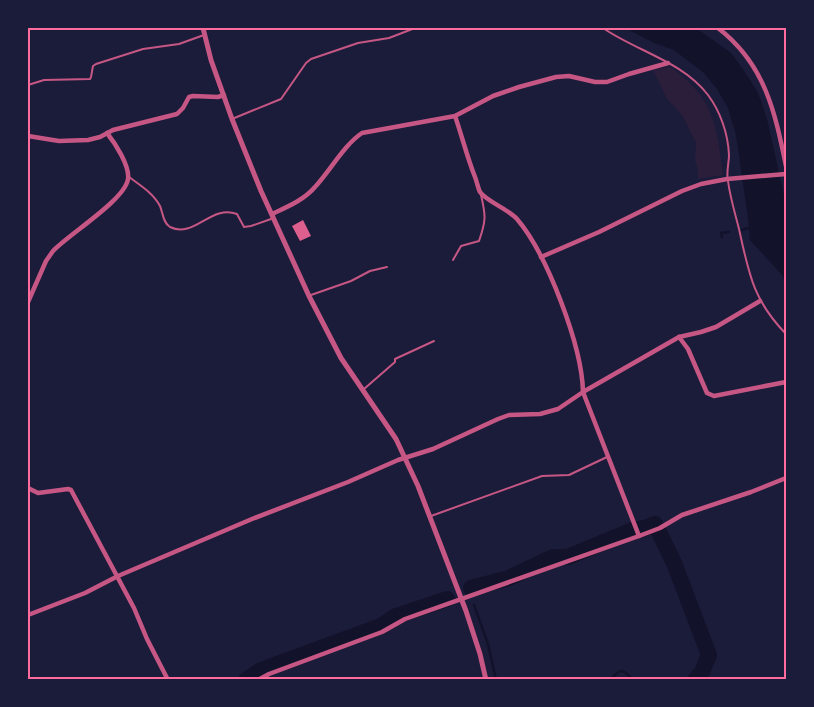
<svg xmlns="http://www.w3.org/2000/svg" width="814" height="707" viewBox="0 0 814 707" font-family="Helvetica,sans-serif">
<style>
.green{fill:#2a1e3b}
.water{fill:#12122b}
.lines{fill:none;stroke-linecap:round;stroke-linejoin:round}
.stream{stroke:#12122b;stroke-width:2.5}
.river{stroke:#12122b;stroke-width:16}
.building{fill:#dd5f8e}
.service{stroke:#c65784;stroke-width:2}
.minor{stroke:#c65784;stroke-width:4.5}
.tertiary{stroke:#c65784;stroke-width:5}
.neatline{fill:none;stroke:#ff6b9d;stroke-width:2}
</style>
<rect width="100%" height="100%" fill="#1b1b3a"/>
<path class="green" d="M670 67C714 97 717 126 723 175L698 179V168L695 161 696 143 682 115 667 99 653 70Z"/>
<path class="water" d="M625 28H696L731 53 743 69 757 91 762 104 768 123 786 204V284L782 275 750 240 748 218 736 135 728 108 717 89 704 73 674 50 654 43Z"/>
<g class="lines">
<g class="stream">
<path d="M742 230 748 228"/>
<path d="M722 237 721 233 729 232"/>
<path d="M474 605 488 644 496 680"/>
<path d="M610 680C621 668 622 668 633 680"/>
</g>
<g class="river">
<path d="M471 588 509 578 553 557H568L633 530 645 528 655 524 674 563 709 655 702 672 695 680"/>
<path d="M246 680 261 670 381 626 396 616 447 599"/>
</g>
</g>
<path class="building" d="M303 220 311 236 300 241 292 226Z"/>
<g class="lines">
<g class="service">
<path d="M603 28C636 51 682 61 708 95 720 111 728 133 729 155 729 163 726 172 728 181 730 197 735 213 739 229 749 274 753 300 786 334"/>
<path d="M28 85 44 80 90 79 91 77 93 66 96 64 143 49 179 44 204 35"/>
<path d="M232 119 281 99 306 63 311 59 358 43 389 38 415 28"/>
<path d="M129 177C140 185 153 193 160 206 163 213 163 223 170 227 194 239 211 204 237 214L244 227 251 226 271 219"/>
<path d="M453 260 461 246 479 241C486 221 486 216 481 195"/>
<path d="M311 295 351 281 370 271 387 267"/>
<path d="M364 389 395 362V359L434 341"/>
<path d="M431 516 542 476 569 475 607 457"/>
</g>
<g class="minor">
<path d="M718 28C765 64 775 112 786 166"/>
<path d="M455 116C462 136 467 157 475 177 477 182 478 188 480 192 486 201 508 209 517 219 547 254 582 346 583 392L639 536"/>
<path d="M28 136 59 141 88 140 100 137 113 130 177 114 183 108 189 97 193 96 218 97 224 95"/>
<path d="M272 214C287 207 304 200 315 187 330 171 344 145 362 133L455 116 493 96 519 87 556 77 569 76 595 82H607L629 74 668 63"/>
<path d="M541 257 599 232 682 191 701 184 727 179 786 174"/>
<path d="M28 302 46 261 53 251C69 234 125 200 128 179 130 166 115 143 107 133"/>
<path d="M679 337 688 349 707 393 714 396 786 382"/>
<path d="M28 488 38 493 68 489 71 490 134 608 147 639 168 680"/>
<path d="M28 615 85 593 118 576 252 519 348 482 398 460 433 449 498 419 509 415 540 414 558 409 583 392 679 337 701 332 716 327 760 301"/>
<path d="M258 680 269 674 382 632 405 619 639 536 660 528 682 515 751 492 786 478"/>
</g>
<path class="tertiary" d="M203 28 211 60 232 119 261 191 309 296 341 358 396 439 418 486 466 611 480 654 486 680"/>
</g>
<rect width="814" height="707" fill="none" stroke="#1b1b3a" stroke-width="58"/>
<rect x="29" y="29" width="756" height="649" class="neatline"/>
</svg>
